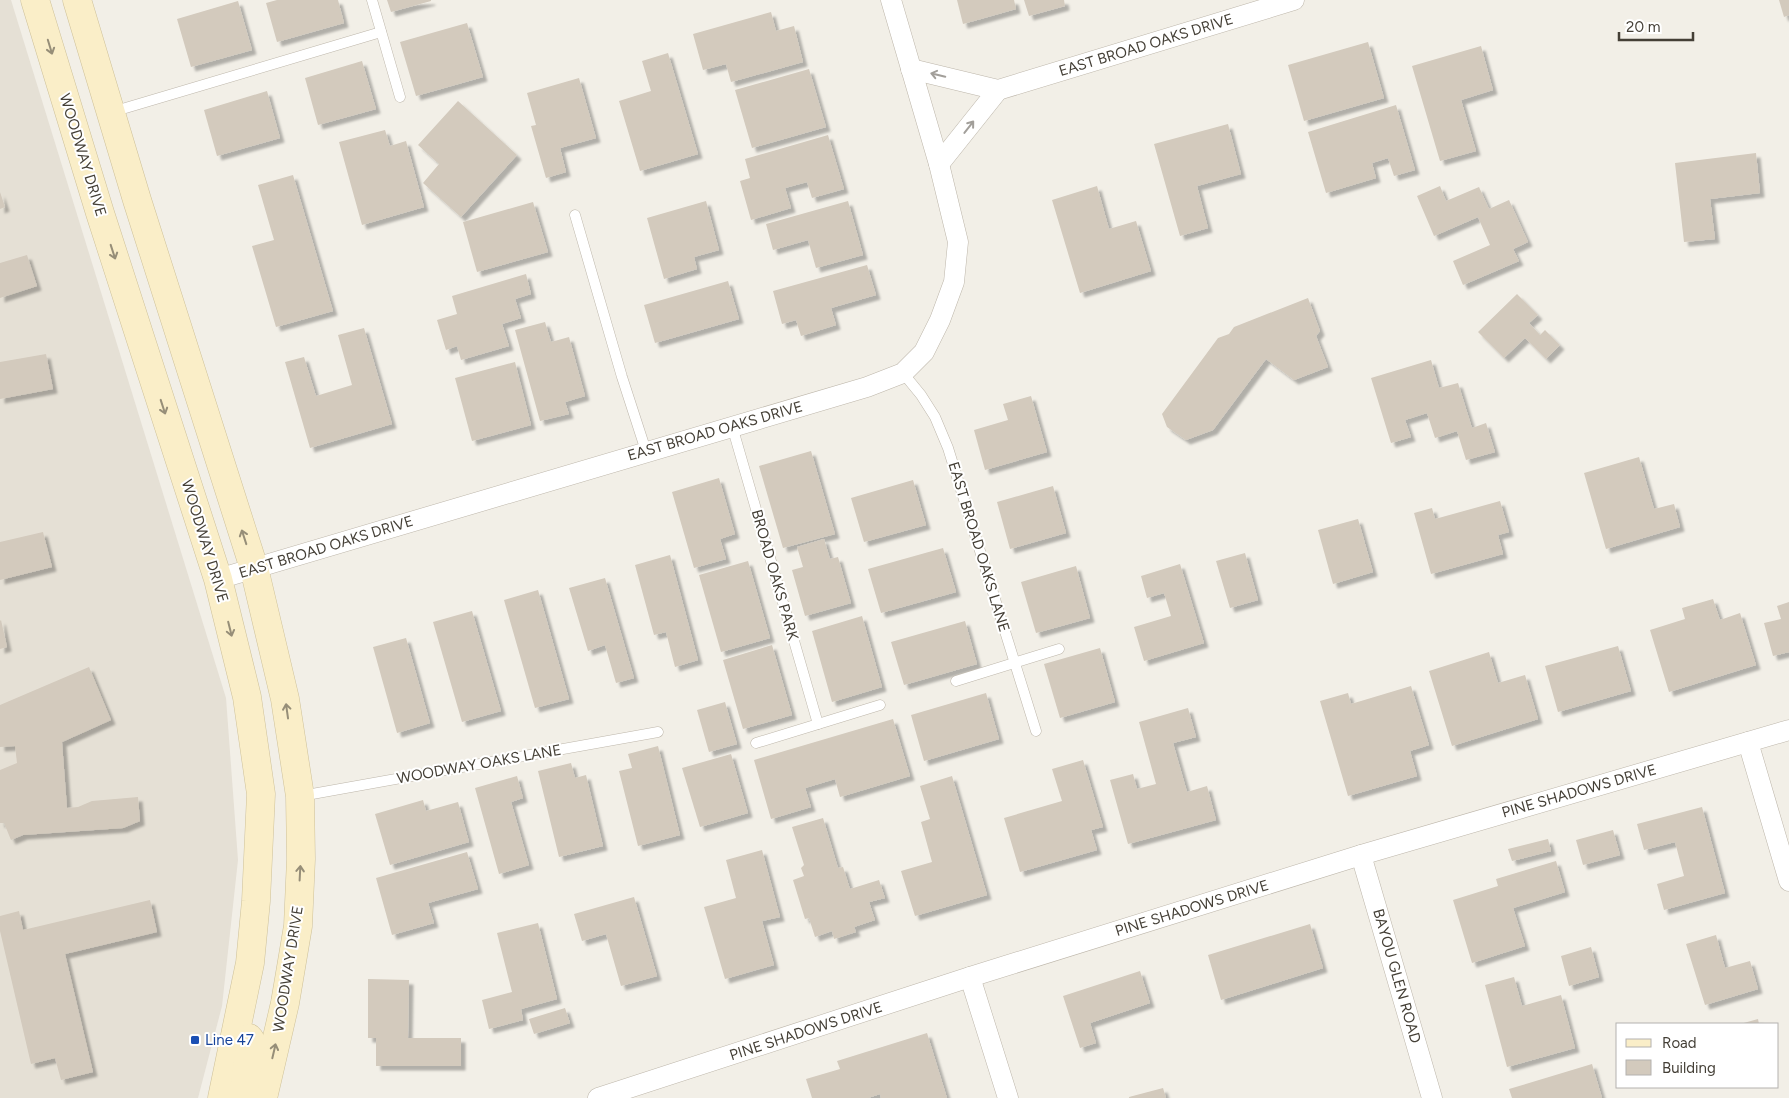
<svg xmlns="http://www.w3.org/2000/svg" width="1789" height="1098" viewBox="0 0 1789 1098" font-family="Figtree,sans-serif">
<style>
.residential{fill:#e5e0d5}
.building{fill:#d3cabd;filter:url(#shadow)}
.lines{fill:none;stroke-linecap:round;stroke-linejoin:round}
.service-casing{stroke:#bdb6aa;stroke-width:11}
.minor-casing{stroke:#bdb6aa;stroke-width:21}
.secondary-casing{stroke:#cec199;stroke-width:29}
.service{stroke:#fff;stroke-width:10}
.minor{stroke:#fff;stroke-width:20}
.secondary{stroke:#faeec8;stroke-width:28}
.oneway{stroke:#968e78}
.oneway2{stroke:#a29f9a}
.transit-dot{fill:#1a4fb4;stroke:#fff;stroke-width:2}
.labels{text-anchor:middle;stroke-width:4;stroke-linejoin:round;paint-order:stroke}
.street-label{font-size:15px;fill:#443f36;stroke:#fff}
.transit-label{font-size:15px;fill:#164399;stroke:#fff;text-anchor:start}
</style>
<defs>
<filter id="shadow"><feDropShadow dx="4.5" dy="4.5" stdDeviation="1" flood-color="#0004"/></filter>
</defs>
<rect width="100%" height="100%" fill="#f2efe7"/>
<path class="residential" d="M0 0H11L226 698 238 860 222 1006 198 1098H0Z"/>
<g class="building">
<path d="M277 0H338L344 23 277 42 266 3Z"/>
<path d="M387 0H431V1L391 12Z"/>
<path d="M957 0H1014L1016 9 963 24Z"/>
<path d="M1024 0H1064L1065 6 1029 16Z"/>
<path d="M1779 0H1789V15L1784 17Z"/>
<path d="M238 1 252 50 191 67 177 19Z"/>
<path d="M771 12 776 31 794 26 803 62 731 82 726 64 703 70 693 34Z"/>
<path d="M467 23 483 77 416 96 400 42Z"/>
<path d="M1368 42 1384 98 1304 121 1288 65Z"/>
<path d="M1481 46 1493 90 1461 100 1476 151 1440 161 1412 66Z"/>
<path d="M668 53 698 154 640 171 619 101 651 91 642 61Z"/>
<path d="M362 61 376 109 318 125 305 78Z"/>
<path d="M809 69 826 127 752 148 735 90Z"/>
<path d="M579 78 596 138 560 148 566 172 546 178 531 126 536 125 527 93Z"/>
<path d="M267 91 280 138 217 156 204 110Z"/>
<path d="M458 101 517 155 461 217 423 183 439 164 418 145Z"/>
<path d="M1396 105 1415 170 1394 176 1388 158 1372 163 1376 178 1326 193 1308 132Z"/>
<path d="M1228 124 1241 174 1197 186 1208 228 1180 236 1154 144Z"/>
<path d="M385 130 390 146 406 141 424 207 362 225 339 142Z"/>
<path d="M828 135 844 189 812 198 807 182 785 188 791 208 751 220 740 181 750 178 745 159Z"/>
<path d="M1756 153 1760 193 1710 199 1715 239 1684 242 1675 163Z"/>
<path d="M293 175 333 311 276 327 252 246 274 240 258 185Z"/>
<path d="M1097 186 1109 229 1136 221 1151 271 1080 293 1052 200Z"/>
<path d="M1440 186 1446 201 1479 187 1489 209 1509 200 1528 242 1513 249 1519 261 1463 285 1453 261 1490 245 1478 217 1434 236 1417 196Z"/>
<path d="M0 192 5 207 0 209Z"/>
<path d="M706 201 719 250 694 257 697 269 664 279 647 218Z"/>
<path d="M848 201 863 255 816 268 808 240 773 250 766 224Z"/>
<path d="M533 202 548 252 477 272 463 222Z"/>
<path d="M27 255 37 286 0 298V263Z"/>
<path d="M867 265 876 295 831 308 836 325 801 336 796 320 782 324 773 291Z"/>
<path d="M526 274 531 294 515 299 521 318 502 324 509 346 461 360 457 346 446 350 437 320 457 314 452 296Z"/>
<path d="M728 281 739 319 655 343 644 305Z"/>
<path d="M1517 294 1538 315 1529 323 1540 335 1545 330 1560 345 1546 359 1525 338 1504 358 1478 332Z"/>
<path d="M1308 298 1320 331 1316 336 1328 367 1294 380 1266 359 1213 430 1186 440 1167 427 1162 414 1218 338 1229 334 1234 327Z"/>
<path d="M545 322 551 342 569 337 585 396 565 402 569 414 540 421 515 330Z"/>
<path d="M364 328 392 424 310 448 285 362 304 357 316 396 352 385 338 335Z"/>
<path d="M46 354 53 389 0 399V362Z"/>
<path d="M1431 360 1439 388 1458 383 1472 428 1486 423 1495 452 1466 460 1457 431 1435 438 1427 413 1405 420 1411 437 1391 443 1371 378Z"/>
<path d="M515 362 531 425 472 441 455 378Z"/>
<path d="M1031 396 1047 452 985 470 974 430 1008 420 1003 404Z"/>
<path d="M811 451 835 534 783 548 759 466Z"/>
<path d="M1639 457 1654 509 1674 504 1680 527 1606 549 1584 473Z"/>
<path d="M719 478 735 534 720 539 726 559 694 568 672 492Z"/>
<path d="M913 480 926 525 864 542 851 498Z"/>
<path d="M1053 486 1066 533 1010 549 997 502Z"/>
<path d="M1500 501 1509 532 1498 535 1503 554 1431 574 1414 513 1432 508 1435 519Z"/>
<path d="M1358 519 1373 572 1333 584 1318 530Z"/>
<path d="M43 532 52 567 0 580V542Z"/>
<path d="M824 539 830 559 838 557 851 603 805 616 792 570 803 567 797 547Z"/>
<path d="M943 548 956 592 881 613 868 569Z"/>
<path d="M1245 553 1258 600 1230 608 1216 561Z"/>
<path d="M670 555 698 660 675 667 666 632 654 635 635 565Z"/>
<path d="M748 561 770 638 721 652 699 575Z"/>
<path d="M1180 564 1204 643 1144 661 1134 627 1171 616 1164 593 1147 598 1141 576Z"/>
<path d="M1076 566 1090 618 1036 633 1021 582Z"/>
<path d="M605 578 634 678 616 683 605 645 588 651 569 588Z"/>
<path d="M538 590 569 699 535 708 504 600Z"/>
<path d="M1713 599 1720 620 1740 613 1756 665 1669 692 1650 630 1685 619 1682 608Z"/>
<path d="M1789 602V652L1773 656 1764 623 1781 619 1777 606Z"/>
<path d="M472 611 501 711 462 722 433 622Z"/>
<path d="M862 616 882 687 832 702 812 631Z"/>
<path d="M1 620 7 647 0 649V621Z"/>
<path d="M965 621 977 664 904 685 891 642Z"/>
<path d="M406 638 430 723 397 733 373 647Z"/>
<path d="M772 645 792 715 743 729 723 660Z"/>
<path d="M1618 646 1631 691 1558 712 1545 666Z"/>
<path d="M1100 648 1115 702 1060 718 1044 664Z"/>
<path d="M1489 652 1498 683 1525 675 1538 719 1452 746 1429 671Z"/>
<path d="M89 667 111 720 62 742 67 808 78 807 92 801 138 797 140 821 123 828 23 835 11 840 4 823H0V770L17 763 15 746 0 747V705Z"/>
<path d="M1411 686 1429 745 1410 751 1417 776 1348 796 1320 701 1348 693 1351 704Z"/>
<path d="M986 693 999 739 924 761 911 715Z"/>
<path d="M725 702 737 744 709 752 697 710Z"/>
<path d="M1188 708 1196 737 1173 743 1187 792 1207 786 1216 820 1128 844 1110 780 1133 774 1137 789 1156 784 1139 722Z"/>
<path d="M893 719 910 776 840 797 835 779 805 788 811 807 771 819 754 760Z"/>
<path d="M658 746 680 835 638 846 619 771 632 768 628 754Z"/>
<path d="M731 754 748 813 700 827 682 768Z"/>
<path d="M1083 760 1103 827 1091 830 1097 850 1020 872 1004 818 1062 801 1052 769Z"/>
<path d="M571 763 575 778 586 775 603 846 559 857 538 771Z"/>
<path d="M517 776 523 798 511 802 529 865 499 874 475 788Z"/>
<path d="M952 776 987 895 915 916 901 871 932 862 921 822 930 819 920 786Z"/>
<path d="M423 800 426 811 458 802 469 842 390 865 375 814Z"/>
<path d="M1702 807 1725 893 1664 910 1657 884 1684 876 1675 842 1644 850 1637 824Z"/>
<path d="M823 818 838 868 843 867 850 889 879 880 885 898 869 902 875 920 854 927 856 932 834 939 832 931 815 937 809 918 805 919 793 880 804 876 801 868 804 865 792 827Z"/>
<path d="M1613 830 1620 855 1583 865 1576 840Z"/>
<path d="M1548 839 1551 851 1512 861 1508 849Z"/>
<path d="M762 850 780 917 762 921 774 965 725 979 704 907 736 898 726 860Z"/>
<path d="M467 852 478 889 428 903 434 923 392 935 376 878Z"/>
<path d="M1556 861 1565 892 1513 908 1525 946 1472 963 1453 900 1498 886 1496 879Z"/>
<path d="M634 897 657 976 621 986 606 934 582 941 574 914Z"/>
<path d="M150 900 157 932 65 954 93 1072 61 1080 55 1058 31 1064 0 931V916L19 911 23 930Z"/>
<path d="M538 923 557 999 521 1009 523 1020 489 1029 482 1000 512 992 497 933Z"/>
<path d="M1310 924 1323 968 1221 1000 1208 955Z"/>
<path d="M1716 935 1725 968 1750 961 1758 989 1705 1005 1686 944Z"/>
<path d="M1591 947 1599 977 1569 986 1561 956Z"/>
<path d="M1140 971 1150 1003 1090 1023 1096 1043 1080 1048 1063 996Z"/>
<path d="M1514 977 1522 1006 1561 995 1575 1048 1507 1067 1485 985Z"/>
<path d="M368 979 409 980 408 1038H461V1066H376V1038H368Z"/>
<path d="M565 1008 570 1023 534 1034 529 1019Z"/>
<path d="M1758 1019 1759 1024H1740Z"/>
<path d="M927 1033 947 1098H881L880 1094 868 1098H812L806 1079 840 1069 837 1061Z"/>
<path d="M1592 1064 1602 1098H1512L1509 1089Z"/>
<path d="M1163 1088 1166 1098H1129V1097Z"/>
</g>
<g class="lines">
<g class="service-casing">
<g id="service">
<path d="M372 0 400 97"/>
<path d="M112 112 381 32"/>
<path d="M575 215 622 377 646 451"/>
<path d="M903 373 921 395 935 417 948 448 1036 731"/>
<path d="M732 426 818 724"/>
<path d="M956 681 1059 649"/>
<path d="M756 743 880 705"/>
<path d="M301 796 658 732"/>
</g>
</g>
<g class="minor-casing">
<g id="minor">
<path d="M911 69 998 90 1294 0"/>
<path d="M939 164 998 90"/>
<path d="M218 579 867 387 903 373 924 352 940 320 954 282 958 242 939 164 891 0"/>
<path d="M1748 742 1789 881"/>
<path d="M1361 855 1432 1098"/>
<path d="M970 977 1008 1098"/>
<path d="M598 1098 970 977 1361 855 1789 730"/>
</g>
</g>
<g class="secondary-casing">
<g id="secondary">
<path d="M35 0 100 213 218 579 247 697 261 794 256 901 250 963 222 1098"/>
<path d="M77 0 137 200 254 568 285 699 300 796 301 859 298 926 285 1003 263 1098"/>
<path d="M243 1098 251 1041 249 1038"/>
</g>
</g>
<use href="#service" class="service"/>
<use href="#minor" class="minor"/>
<use href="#secondary" class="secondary"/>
</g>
<defs><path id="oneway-shaft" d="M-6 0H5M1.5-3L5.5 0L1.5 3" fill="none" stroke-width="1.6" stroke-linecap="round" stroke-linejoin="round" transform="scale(1.25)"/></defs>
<g class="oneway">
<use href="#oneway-shaft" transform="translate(50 47) rotate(73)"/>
<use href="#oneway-shaft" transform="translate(113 252) rotate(72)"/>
<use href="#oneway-shaft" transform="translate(163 407) rotate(72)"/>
<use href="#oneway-shaft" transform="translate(244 537) rotate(-108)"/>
<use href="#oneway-shaft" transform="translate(230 629) rotate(76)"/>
<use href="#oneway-shaft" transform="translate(287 711) rotate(-98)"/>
<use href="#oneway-shaft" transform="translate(300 873) rotate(-87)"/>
<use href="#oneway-shaft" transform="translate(274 1051) rotate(-77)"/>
</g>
<g class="oneway2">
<use href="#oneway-shaft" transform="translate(938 75) rotate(-166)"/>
<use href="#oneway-shaft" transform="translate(969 127) rotate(-52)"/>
</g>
<rect class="transit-dot" x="190" y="1035" width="10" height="10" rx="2.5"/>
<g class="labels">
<g class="street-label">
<text transform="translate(1146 45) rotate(-17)" y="5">EAST BROAD OAKS DRIVE</text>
<text transform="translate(83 155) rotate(73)" y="5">WOODWAY DRIVE</text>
<text transform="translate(715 431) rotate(-16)" y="5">EAST BROAD OAKS DRIVE</text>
<text transform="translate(205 541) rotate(73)" y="5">WOODWAY DRIVE</text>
<text transform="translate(326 547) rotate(-17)" y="5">EAST BROAD OAKS DRIVE</text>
<text transform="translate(979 547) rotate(73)" y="5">EAST BROAD OAKS LANE</text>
<text transform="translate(775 575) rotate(74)" y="5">BROAD OAKS PARK</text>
<text transform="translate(479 764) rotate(-10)" y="5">WOODWAY OAKS LANE</text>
<text transform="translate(1579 791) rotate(-16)" y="5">PINE SHADOWS DRIVE</text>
<text transform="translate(1192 908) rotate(-17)" y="5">PINE SHADOWS DRIVE</text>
<text transform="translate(288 969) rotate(-81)" y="5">WOODWAY DRIVE</text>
<text transform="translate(1397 976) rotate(74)" y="5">BAYOU GLEN ROAD</text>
<text transform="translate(806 1031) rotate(-18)" y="5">PINE SHADOWS DRIVE</text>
</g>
<g class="transit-label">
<text x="205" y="1045">Line 47</text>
</g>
</g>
<rect x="1616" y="1023" width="162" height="65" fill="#ffffff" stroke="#b4b2af"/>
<rect x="1626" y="1039" width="25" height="8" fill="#faeec8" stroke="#b4b2af"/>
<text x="1662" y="1048" font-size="15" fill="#443f36">Road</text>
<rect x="1626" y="1060" width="25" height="15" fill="#d3cabd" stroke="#b4b2af"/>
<text x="1662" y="1073" font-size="15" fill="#443f36">Building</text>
<path d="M1619 32v8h74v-8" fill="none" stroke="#443f36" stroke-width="2.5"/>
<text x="1626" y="32" font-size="15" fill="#443f36" stroke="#ffffff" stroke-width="4" paint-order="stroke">20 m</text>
</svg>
